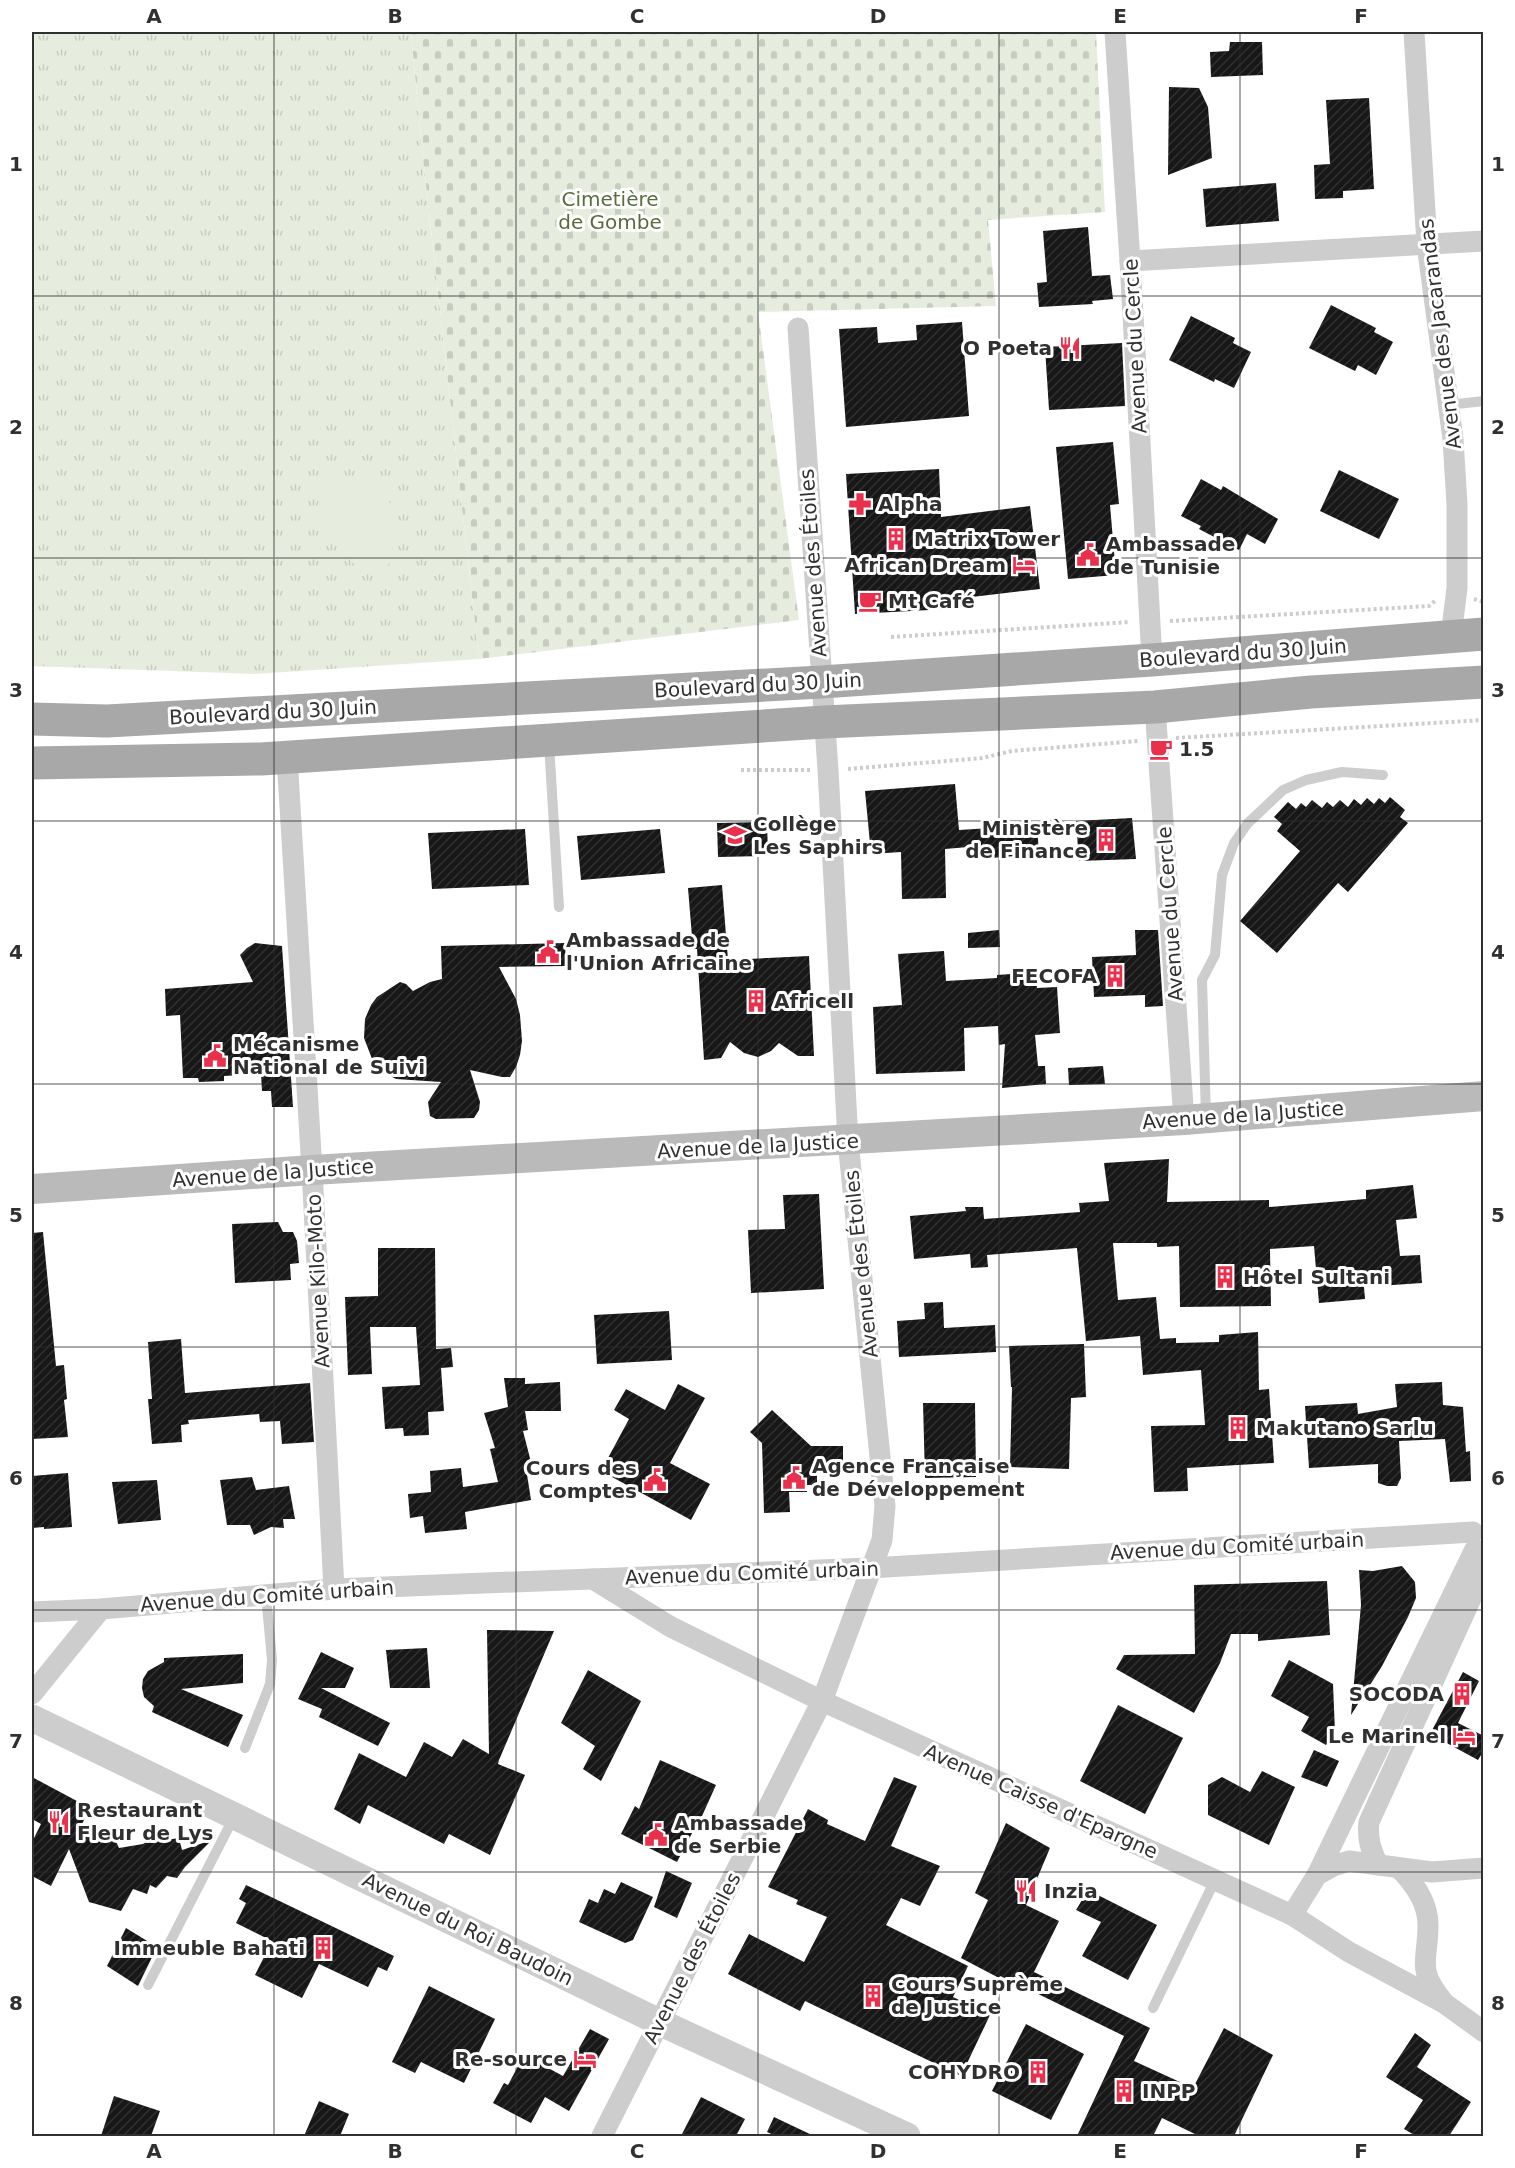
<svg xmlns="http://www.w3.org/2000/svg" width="1515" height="2168" viewBox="0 0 1515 2168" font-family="'DejaVu Sans',sans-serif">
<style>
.grass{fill:url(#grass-tufts)}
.cemetery{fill:url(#cemetery-stones)}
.pitch{fill:#e7edde}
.building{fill:url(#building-hatch)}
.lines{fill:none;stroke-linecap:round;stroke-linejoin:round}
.path{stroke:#cdcdcd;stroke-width:4;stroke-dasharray:3 3;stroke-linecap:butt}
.service{stroke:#cdcdcd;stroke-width:10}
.minor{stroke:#cdcdcd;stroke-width:21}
.tertiary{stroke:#cdcdcd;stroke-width:27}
.secondary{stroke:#bababa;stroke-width:30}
.primary{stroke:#a8a8a8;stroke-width:33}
.grid{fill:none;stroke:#303030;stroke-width:1.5;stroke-opacity:0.55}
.labels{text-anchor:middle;stroke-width:6;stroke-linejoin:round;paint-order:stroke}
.park-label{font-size:20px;fill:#576d3c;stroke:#fff}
.street-label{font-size:20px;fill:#303030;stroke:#fff}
.poi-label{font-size:20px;font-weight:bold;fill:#303030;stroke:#fff;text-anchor:start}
.neatline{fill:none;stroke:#303030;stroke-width:2}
.grid-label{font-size:20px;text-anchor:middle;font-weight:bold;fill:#303030}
</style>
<defs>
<pattern id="grass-tufts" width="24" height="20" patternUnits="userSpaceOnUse" patternTransform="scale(1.5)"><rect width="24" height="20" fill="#e7edde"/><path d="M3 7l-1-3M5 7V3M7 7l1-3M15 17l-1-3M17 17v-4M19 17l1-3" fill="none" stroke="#c6ccbf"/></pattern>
<pattern id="cemetery-stones" width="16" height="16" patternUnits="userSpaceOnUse" patternTransform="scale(1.5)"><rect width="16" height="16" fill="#e7edde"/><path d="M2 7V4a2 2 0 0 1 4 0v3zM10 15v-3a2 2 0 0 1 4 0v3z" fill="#c6ccbf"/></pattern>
<pattern id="building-hatch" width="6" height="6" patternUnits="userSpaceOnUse" patternTransform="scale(1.5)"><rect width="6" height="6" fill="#171717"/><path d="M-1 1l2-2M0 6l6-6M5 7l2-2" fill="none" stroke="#303030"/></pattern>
</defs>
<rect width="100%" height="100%" fill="#fff"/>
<path class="grass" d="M32 32H411L422 149 479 659 255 674 32 666Z"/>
<path class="cemetery" d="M411 32H1096L1105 212 988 220 996 306 758 312 799 620 479 659 422 149Z"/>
<path class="pitch" d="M370 477 386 488 395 526 396 556C358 606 325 523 317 492L329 479Z"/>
<g class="building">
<path d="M1230 42H1262L1263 75 1211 77 1210 52 1229 51Z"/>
<path d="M1169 87 1199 88 1208 107 1212 158 1168 175Z"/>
<path d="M1369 98 1374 189 1343 191V198L1315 199 1314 165 1330 164 1326 100Z"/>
<path d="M1276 183 1279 221 1206 227 1203 189Z"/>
<path d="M1088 227 1092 276 1110 275 1113 299 1092 301 1093 304 1039 307 1037 283 1047 282 1043 231Z"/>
<path d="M1331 305 1376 328 1374 332 1393 342 1376 375 1358 365 1355 371 1309 348Z"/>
<path d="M1191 316 1235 338 1233 343 1251 352 1234 388 1215 379 1214 382 1169 360Z"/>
<path d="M962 322 969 416 846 427 839 329 877 327 878 343 917 340 916 325Z"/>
<path d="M1122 343 1125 406 1049 410 1045 347Z"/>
<path d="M1113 442 1119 504 1110 505 1116 575 1068 579 1056 447Z"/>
<path d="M939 469 941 517 1030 506 1040 589 947 600 948 609 855 614 846 474Z"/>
<path d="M1339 470 1399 499 1379 539 1320 511Z"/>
<path d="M1201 479 1221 490 1223 486 1278 519 1265 544 1247 534 1239 550 1199 529 1201 526 1181 516Z"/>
<path d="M955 784 959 830 1037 825 1039 854 980 859V846L945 849 946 898 902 899 901 852 871 854 865 791Z"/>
<path d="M1390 797 1405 810 1400 817 1408 823 1348 892 1338 883 1277 953 1240 921 1300 851 1277 831 1282 824 1274 817 1288 802 1296 809 1301 803 1306 807 1312 800 1322 808 1327 802 1333 807 1340 800 1348 807 1354 799 1361 805 1367 798 1374 804 1379 798 1385 803Z"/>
<path d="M1132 818 1136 859 1079 861 1076 821Z"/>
<path d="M767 822 768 856 718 857 717 823Z"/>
<path d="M525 829 529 885 432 889 428 833Z"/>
<path d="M660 829 665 873 581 880 577 836Z"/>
<path d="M722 885 728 960 809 956 814 1056H798L779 1043 771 1051 758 1057 744 1053 730 1042 721 1058 704 1060 697 949H693L688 888Z"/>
<path d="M999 930 1000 947 968 948V933Z"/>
<path d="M1135 930H1158L1163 1006 1145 1007V995L1094 997 1092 957 1136 955Z"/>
<path d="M255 943 282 946 293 1107H272L271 1091H262L261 1074 224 1076V1081L199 1082 198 1078H183L180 1015 166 1016 165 989 253 982 240 955 247 948Z"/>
<path d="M565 943 566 966 499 967 516 999 520 1015 522 1041 520 1055 516 1067 510 1077H502L470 1070 480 1102 479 1110 474 1118 436 1119 430 1116 428 1102 441 1082 396 1079 383 1072 374 1064 364 1038 365 1019 371 1005 377 997 400 982 406 984 413 991 430 982 442 979 441 946Z"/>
<path d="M944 951 946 981 997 978V975L1036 972 1037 988 1057 987 1060 1033 1035 1035 1038 1066H1045L1046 1084 1002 1088 1005 1044 999 1045 998 1026 964 1028 965 1071 876 1074 873 1007 902 1005 898 954Z"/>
<path d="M1103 1066 1105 1084 1069 1085 1068 1068Z"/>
<path d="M1169 1159 1167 1202 1269 1200V1207L1366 1199V1190L1413 1185 1417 1218 1396 1220 1400 1256 1420 1255 1422 1283 1364 1287 1365 1299 1319 1303 1314 1246 1270 1249 1271 1306 1180 1307 1179 1246 1157 1247V1243H1113L1118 1300 1156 1297 1160 1339 1176 1338V1343L1219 1342V1335L1258 1332 1259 1390 1269 1389 1274 1463 1187 1468 1188 1491 1154 1492 1151 1426 1205 1425 1201 1370 1143 1375 1140 1336 1086 1341 1077 1248 987 1255 988 1267 971 1268 970 1254 914 1259 910 1216 966 1211 965 1207H983L984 1219 1080 1212 1079 1203 1109 1201 1104 1163Z"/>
<path d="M819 1194 824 1289 751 1293 748 1230 785 1229 783 1195Z"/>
<path d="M278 1222 283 1232H293L297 1241 299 1263 290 1264 291 1280 235 1283 232 1224Z"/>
<path d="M43 1232 56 1366 64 1365 67 1399 64 1400 68 1437 32 1439V1233Z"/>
<path d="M378 1248H435L436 1349 451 1348 453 1367 441 1368 444 1411 428 1412 429 1435 404 1436 403 1428 385 1429 382 1387 420 1385 416 1327H370L372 1374 348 1375 345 1297 378 1296Z"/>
<path d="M943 1302 944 1328 995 1325 996 1352 899 1357 897 1321 925 1319 924 1303Z"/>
<path d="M669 1311 672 1360 597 1364 594 1315Z"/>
<path d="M181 1339 185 1393 310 1383 314 1442 282 1444 280 1421 260 1422 259 1414 188 1420 189 1424 181 1425 182 1442 152 1444 148 1399H152L148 1342Z"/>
<path d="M1084 1344 1086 1397 1071 1398 1069 1469 1010 1467 1012 1387H1011L1009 1346Z"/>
<path d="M504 1378H525V1384L560 1382 561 1411H525L528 1430 523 1431 532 1466 526 1468 531 1500 465 1512 467 1529 425 1533 423 1516 410 1518 408 1494 431 1492 430 1471 461 1468 463 1487 498 1482 490 1449 495 1448 484 1413 508 1407Z"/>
<path d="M1442 1382 1443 1405 1463 1407 1466 1452 1470 1451 1471 1481 1450 1482 1445 1439 1399 1441 1401 1478 1397 1486H1387L1378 1483V1464L1309 1468 1305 1406 1357 1403 1358 1414 1397 1407 1395 1384Z"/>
<path d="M678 1384 705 1398 670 1463 710 1484 691 1520 601 1471 629 1419 614 1410 626 1389 665 1410Z"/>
<path d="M923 1403H975L976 1477 925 1478Z"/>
<path d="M772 1410 811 1446H843V1471L817 1472V1485H807V1492H789L790 1512 764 1513 762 1443 750 1432Z"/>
<path d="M68 1473 72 1527 44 1529V1527L32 1528V1476Z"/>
<path d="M252 1477 256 1490 289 1486 295 1519H283L284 1528 271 1527 254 1535 250 1525H227L220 1480Z"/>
<path d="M157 1480 161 1520 118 1524 112 1482Z"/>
<path d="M1402 1566 1415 1582 1416 1598 1408 1617 1382 1666 1351 1715 1361 1605 1359 1570 1373 1571Z"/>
<path d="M1327 1581 1330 1635 1258 1641V1634H1231L1220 1663 1194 1713 1116 1669 1124 1655 1195 1654 1194 1585Z"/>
<path d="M487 1630 554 1631 499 1760 498 1764 525 1775 490 1855 449 1834 444 1844 368 1805 360 1824 334 1809 359 1753 406 1777 424 1742 452 1757 463 1739 489 1754Z"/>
<path d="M427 1648 430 1688H390L386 1650Z"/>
<path d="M321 1652 354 1668 345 1688H321L390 1723 378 1746 319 1717 322 1709 298 1699Z"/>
<path d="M243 1654V1683L181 1689 243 1715 228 1747 152 1712 154 1706 144 1697 142 1688 143 1679 148 1671 164 1662V1658Z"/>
<path d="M1289 1660 1333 1684 1335 1732 1326 1745 1301 1731 1309 1717 1271 1696Z"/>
<path d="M588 1670 641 1701 601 1781 583 1769 595 1746 561 1723Z"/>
<path d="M1463 1672 1479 1681 1458 1723 1484 1736V1750L1478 1760 1430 1734Z"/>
<path d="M1118 1705 1183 1738 1145 1814 1080 1781Z"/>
<path d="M1314 1750 1339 1761 1327 1787 1301 1777Z"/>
<path d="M660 1760 716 1785 702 1816H701L677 1862 621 1834 635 1806 639 1809Z"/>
<path d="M1262 1771 1295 1787 1269 1845 1208 1815V1785L1222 1777 1250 1792Z"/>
<path d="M32 1777 90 1808 80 1828 112 1833 119 1848 143 1844 160 1833 166 1840 179 1838 182 1850 212 1840 185 1867 177 1878 167 1876 156 1888 150 1885 147 1894 133 1889 121 1911 89 1902 69 1849 51 1886 32 1876V1842L41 1824 32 1819Z"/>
<path d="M894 1777 917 1786 891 1846 940 1866 920 1906 901 1898 886 1925 968 1966 953 1997 990 2015 961 2076 805 2001 800 2011 728 1974 749 1934 804 1962 827 1917 796 1904 798 1900 768 1887 808 1809 828 1820 827 1824 865 1841Z"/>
<path d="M1006 1823 1050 1848 1026 1905 1059 1921 1034 1972 1150 2028 1134 2061 1193 2088 1224 2028 1273 2055 1234 2136H1199L1162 2118 1153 2136H1077L1124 2036 1026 1988 1000 1976 999 1978 961 1958 988 1900 975 1893Z"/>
<path d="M666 1871 692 1883 677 1918 654 1907Z"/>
<path d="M621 1882 653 1897 633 1940 625 1943 579 1922 589 1899 598 1903 604 1889 615 1894Z"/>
<path d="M246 1885 394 1956 387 1971 378 1967 368 1987 319 1964 302 1998 255 1975 272 1941 236 1923 246 1903 239 1899Z"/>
<path d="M1088 1890 1157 1925 1128 1980 1082 1956 1101 1922 1076 1910Z"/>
<path d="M126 1928 157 1947 138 1986 107 1966Z"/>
<path d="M429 1986 495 2019 464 2083 421 2062 415 2073 392 2062Z"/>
<path d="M1026 2024 1084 2054 1051 2120 992 2091Z"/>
<path d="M590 2029 609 2039 569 2111 545 2097 531 2123 493 2103 504 2083 508 2085 524 2055 563 2076Z"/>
<path d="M1415 2033 1431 2045 1417 2067 1471 2102 1449 2136H1416L1404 2129 1423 2100 1386 2077Z"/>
<path d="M114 2096 160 2111 151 2136H101Z"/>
<path d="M701 2097 745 2119 736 2136H681Z"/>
<path d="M319 2101 349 2114 340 2136H304Z"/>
<path d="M774 2117 814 2136H776L767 2132Z"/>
</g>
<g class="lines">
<g class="path">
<path d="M1474 599 1484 602"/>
<path d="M1170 621 1429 606 1436 600"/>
<path d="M891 637 1130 622"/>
<path d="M1176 738 1484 720"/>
<path d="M848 769 982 758 1012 751 1138 741"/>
<path d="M741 770H810"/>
</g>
<g class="service">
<path d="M1448 405 1484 401"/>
<path d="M549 744 559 907"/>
<path d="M1206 1117 1202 980 1215 955 1222 875 1234 843 1248 823 1283 790 1306 780 1342 772 1383 775"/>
<path d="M245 1748 270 1684 272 1660 266 1595"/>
<path d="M148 1985 234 1817"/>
<path d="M1153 2008 1215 1880"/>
</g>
<g class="minor">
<path d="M1115 32 1130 261 1152 660"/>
<path d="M1414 32 1427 244 1453 439 1457 504V588L1453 620 1455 636"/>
<path d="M1130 261 1484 241"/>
<path d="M1155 707 1184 1120"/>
<path d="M287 757 312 1170 334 1589"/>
<path d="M593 1579 671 1627 822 1701 1292 1915 1349 1952 1444 2003 1484 2032"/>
<path d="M32 1612 101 1609 334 1589 870 1568 1473 1532"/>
<path d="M32 1694 101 1609"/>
<path d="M1378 1865C1371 1850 1367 1839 1369 1822L1484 1570"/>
<path d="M1399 1868C1414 1883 1428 1903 1428 1925 1428 1961 1416 1968 1442 2000"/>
<path d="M1317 1875 1475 1549"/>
<path d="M1292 1915 1317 1875 1333 1866 1349 1861 1432 1872 1484 1868"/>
<path d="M602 2136 822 1701 882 1540 885 1506 848 1141 828 770 798 328"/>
</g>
<path class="tertiary" d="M32 1718 659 2022 907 2136"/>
<path class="secondary" d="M32 1189 312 1170 1184 1120 1484 1096"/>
<g class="primary">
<path d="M32 719 107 721 821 682 1152 660 1484 634"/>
<path d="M32 763 261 759 824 722 1155 707 1311 692 1484 682"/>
</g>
</g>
<path class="grid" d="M274 32V2136M516 32V2136M758 32V2136M999 32V2136M1240 32V2136M32 296H1484M32 558H1484M32 821H1484M32 1084H1484M32 1347H1484M32 1610H1484M32 1872H1484"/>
<defs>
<g id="restaurant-bare" transform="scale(1.8)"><path d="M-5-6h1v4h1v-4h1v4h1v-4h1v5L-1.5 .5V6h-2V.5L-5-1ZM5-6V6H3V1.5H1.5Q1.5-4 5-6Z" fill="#e9304c" stroke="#fff" stroke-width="2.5" paint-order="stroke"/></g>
<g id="pharmacy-bare" transform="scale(1.8)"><path d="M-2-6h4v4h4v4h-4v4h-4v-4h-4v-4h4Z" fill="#e9304c" stroke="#fff" stroke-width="2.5" paint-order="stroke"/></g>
<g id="building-bare" transform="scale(1.8)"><path d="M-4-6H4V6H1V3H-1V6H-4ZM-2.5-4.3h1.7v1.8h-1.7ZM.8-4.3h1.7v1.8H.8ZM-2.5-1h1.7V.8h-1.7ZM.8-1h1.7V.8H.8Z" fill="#e9304c" stroke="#fff" stroke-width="2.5" paint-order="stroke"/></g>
<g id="civic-bare" transform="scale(1.8)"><path d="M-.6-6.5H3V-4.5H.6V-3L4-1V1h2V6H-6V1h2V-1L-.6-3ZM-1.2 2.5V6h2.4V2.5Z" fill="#e9304c" stroke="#fff" stroke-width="2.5" paint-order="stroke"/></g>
<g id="hotel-bare" transform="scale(1.8)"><path d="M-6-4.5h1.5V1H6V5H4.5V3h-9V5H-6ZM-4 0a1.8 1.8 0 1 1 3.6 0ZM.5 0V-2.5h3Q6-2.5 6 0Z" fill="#e9304c" stroke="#fff" stroke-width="2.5" paint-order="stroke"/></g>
<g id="cafe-bare" transform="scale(1.8)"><path d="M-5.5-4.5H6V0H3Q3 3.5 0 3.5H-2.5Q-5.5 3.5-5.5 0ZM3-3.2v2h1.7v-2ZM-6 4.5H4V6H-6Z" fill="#e9304c" stroke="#fff" stroke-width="2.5" paint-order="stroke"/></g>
<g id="school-bare" transform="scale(1.8)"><path d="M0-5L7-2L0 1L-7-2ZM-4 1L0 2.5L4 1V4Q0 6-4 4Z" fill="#e9304c" stroke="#fff" stroke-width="2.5" paint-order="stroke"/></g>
</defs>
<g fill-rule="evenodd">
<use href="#restaurant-bare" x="1070" y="348"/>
<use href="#pharmacy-bare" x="860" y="504"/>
<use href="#building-bare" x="896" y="539"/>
<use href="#civic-bare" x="1088" y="555"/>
<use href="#hotel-bare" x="1024" y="565"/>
<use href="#cafe-bare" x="870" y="601"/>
<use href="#cafe-bare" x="1161" y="749"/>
<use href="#school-bare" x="735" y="835"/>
<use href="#building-bare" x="1106" y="840"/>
<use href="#civic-bare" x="548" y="952"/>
<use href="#building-bare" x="1115" y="976"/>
<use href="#building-bare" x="756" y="1001"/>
<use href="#civic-bare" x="215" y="1056"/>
<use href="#building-bare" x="1225" y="1277"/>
<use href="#building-bare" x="1238" y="1428"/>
<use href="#civic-bare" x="794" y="1478"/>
<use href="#civic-bare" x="655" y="1480"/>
<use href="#building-bare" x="1462" y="1694"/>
<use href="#hotel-bare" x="1464" y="1736"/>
<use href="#restaurant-bare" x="59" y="1822"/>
<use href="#civic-bare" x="656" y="1835"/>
<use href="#restaurant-bare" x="1026" y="1891"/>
<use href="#building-bare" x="323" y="1948"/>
<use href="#building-bare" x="873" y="1996"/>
<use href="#hotel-bare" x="585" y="2059"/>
<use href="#building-bare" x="1038" y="2072"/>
<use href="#building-bare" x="1124" y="2091"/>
</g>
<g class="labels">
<g class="park-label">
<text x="610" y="206">Cimetière<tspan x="610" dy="23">de Gombe</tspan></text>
</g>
<g class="street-label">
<text transform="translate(1440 334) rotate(-97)" y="7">Avenue des Jacarandas</text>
<text transform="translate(1135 346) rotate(-93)" y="7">Avenue du Cercle</text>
<text transform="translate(813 563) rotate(-94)" y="7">Avenue des Étoiles</text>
<text transform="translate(1243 653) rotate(-4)" y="7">Boulevard du 30 Juin</text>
<text transform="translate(758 685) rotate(-3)" y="7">Boulevard du 30 Juin</text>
<text transform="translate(273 712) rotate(-3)" y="7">Boulevard du 30 Juin</text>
<text transform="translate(1170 914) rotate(-94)" y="7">Avenue du Cercle</text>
<text transform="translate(1243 1115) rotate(-4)" y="7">Avenue de la Justice</text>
<text transform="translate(758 1146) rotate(-3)" y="7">Avenue de la Justice</text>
<text transform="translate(273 1173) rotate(-4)" y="7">Avenue de la Justice</text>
<text transform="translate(861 1264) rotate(-96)" y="7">Avenue des Étoiles</text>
<text transform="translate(318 1281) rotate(-93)" y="7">Avenue Kilo-Moto</text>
<text transform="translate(1237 1546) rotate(-3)" y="7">Avenue du Comité urbain</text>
<text transform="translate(752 1573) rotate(-2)" y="7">Avenue du Comité urbain</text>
<text transform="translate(267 1596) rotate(-4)" y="7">Avenue du Comité urbain</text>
<text transform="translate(1041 1801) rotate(24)" y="7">Avenue Caisse d'Epargne</text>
<text transform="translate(468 1929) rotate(26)" y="7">Avenue du Roi Baudoin</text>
<text transform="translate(692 1958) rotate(-63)" y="7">Avenue des Étoiles</text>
</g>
<g class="poi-label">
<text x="1052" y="355" text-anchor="end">O Poeta</text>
<text x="878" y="511">Alpha</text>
<text x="914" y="546">Matrix Tower</text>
<text x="1106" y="551">Ambassade<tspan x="1106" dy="23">de Tunisie</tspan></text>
<text x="1006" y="572" text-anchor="end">African Dream</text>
<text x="888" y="608">Mt Café</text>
<text x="1179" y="756">1.5</text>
<text x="753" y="831">Collège<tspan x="753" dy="23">Les Saphirs</tspan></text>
<text x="1088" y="835" text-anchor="end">Ministère<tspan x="1088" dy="23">de Finance</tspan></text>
<text x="566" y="947">Ambassade de<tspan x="566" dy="23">l'Union Africaine</tspan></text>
<text x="1097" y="983" text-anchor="end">FECOFA</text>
<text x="774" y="1008">Africell</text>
<text x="233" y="1051">Mécanisme<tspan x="233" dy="23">National de Suivi</tspan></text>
<text x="1243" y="1284">Hôtel Sultani</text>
<text x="1256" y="1435">Makutano Sarlu</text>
<text x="812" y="1473">Agence Française<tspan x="812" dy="23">de Développement</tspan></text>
<text x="637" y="1475" text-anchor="end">Cours des<tspan x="637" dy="23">Comptes</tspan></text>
<text x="1444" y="1701" text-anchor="end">SOCODA</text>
<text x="1446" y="1743" text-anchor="end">Le Marinel</text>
<text x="77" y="1817">Restaurant<tspan x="77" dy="23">Fleur de Lys</tspan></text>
<text x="674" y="1830">Ambassade<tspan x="674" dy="23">de Serbie</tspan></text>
<text x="1044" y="1898">Inzia</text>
<text x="305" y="1955" text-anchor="end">Immeuble Bahati</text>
<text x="891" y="1991">Cours Suprème<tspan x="891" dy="23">de Justice</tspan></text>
<text x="567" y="2066" text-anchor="end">Re-source</text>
<text x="1020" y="2079" text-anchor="end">COHYDRO</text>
<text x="1142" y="2098">INPP</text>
</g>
</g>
<rect width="1515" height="2168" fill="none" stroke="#ffffff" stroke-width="66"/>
<rect x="33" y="33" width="1449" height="2102" class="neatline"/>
<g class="grid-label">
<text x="154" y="23">A</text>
<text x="395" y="23">B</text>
<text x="637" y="23">C</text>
<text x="878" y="23">D</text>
<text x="1120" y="23">E</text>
<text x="1361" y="23">F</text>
<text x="16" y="171">1</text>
<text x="1498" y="171">1</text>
<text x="16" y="434">2</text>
<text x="1498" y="434">2</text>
<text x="16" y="697">3</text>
<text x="1498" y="697">3</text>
<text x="16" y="959">4</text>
<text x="1498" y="959">4</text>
<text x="16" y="1222">5</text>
<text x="1498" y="1222">5</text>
<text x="16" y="1485">6</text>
<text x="1498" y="1485">6</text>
<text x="16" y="1748">7</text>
<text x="1498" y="1748">7</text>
<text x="16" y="2010">8</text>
<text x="1498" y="2010">8</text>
<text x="154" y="2158">A</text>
<text x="395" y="2158">B</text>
<text x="637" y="2158">C</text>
<text x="878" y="2158">D</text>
<text x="1120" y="2158">E</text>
<text x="1361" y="2158">F</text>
</g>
</svg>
